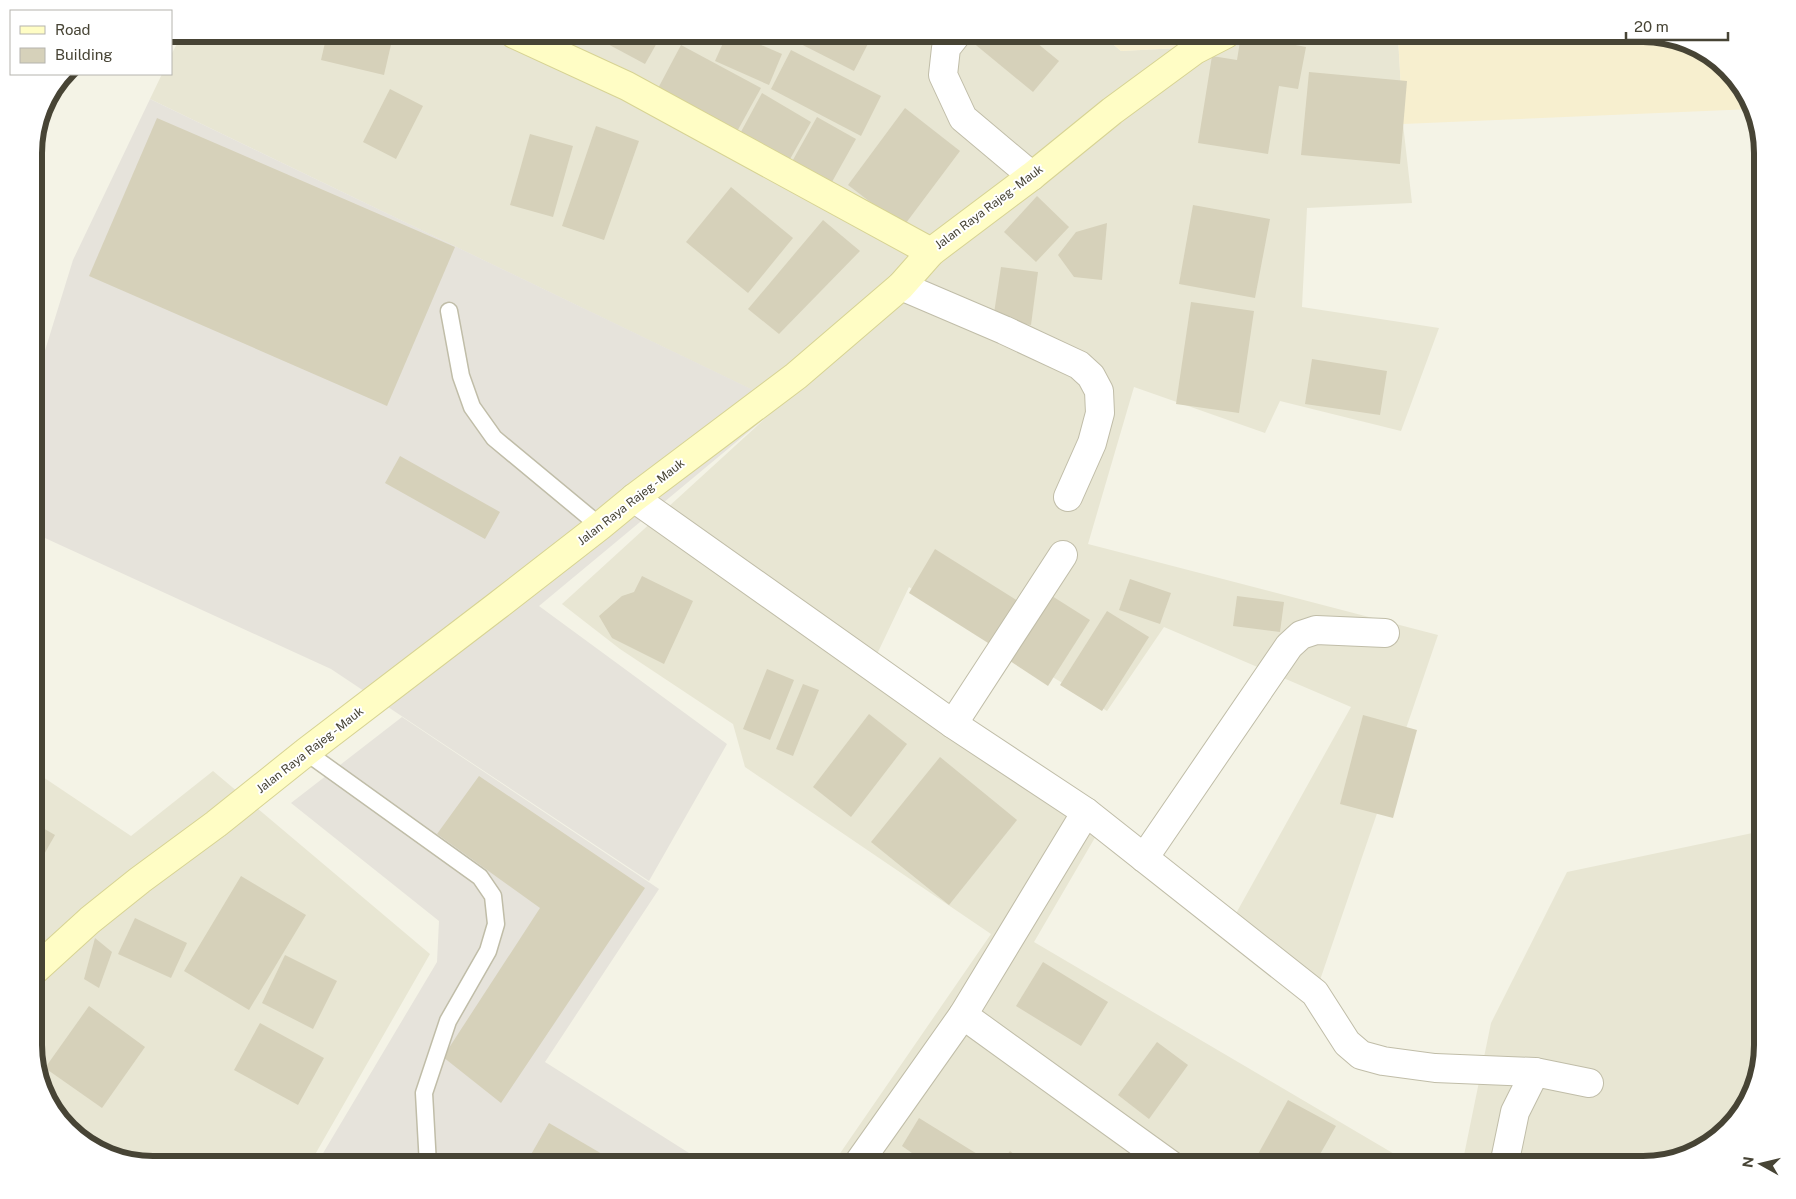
<svg xmlns="http://www.w3.org/2000/svg" width="1796" height="1199" viewBox="0 0 1796 1199" font-family="'Public Sans',sans-serif">
<style>
.residential{fill:#e8e6d3}
.commercial{fill:#f7efcf}
.industrial{fill:#e6e3db}
.building{fill:#d6d1ba}
.lines{fill:none;stroke-linecap:round;stroke-linejoin:round}
.lane-casing{stroke:#c0bda8;stroke-width:19}
.street-casing{stroke:#c0bda8;stroke-width:30}
.secondary-casing{stroke:#d7d393;stroke-width:30}
.lane{stroke:#fff;stroke-width:16}
.street{stroke:#fff;stroke-width:28}
.secondary{stroke:#fffdc5;stroke-width:28}
.labels{text-anchor:middle;stroke-width:4;stroke-linejoin:round;paint-order:stroke}
.street-label{font-size:12px;fill:#474435;stroke:#fff}
.rim{fill:none;stroke:#474435;stroke-width:6}
</style>
<rect width="100%" height="100%" fill="#f4f3e6"/>
<g class="residential">
<path d="M182 34H1101L1121 51 1398 37 1403 124 1412 203 1307 208 1302 307 1439 328 1401 431 1280 401 1265 433 1134 387 1088 544 1438 635 1319 983 1229 926 1351 707 1164 627 1107 711 909 587 868 673 1100 829 1034 942 1413 1165H832L991 934 745 767 733 724 620 649 562 604 781 404 150 99 162 74H171V55Z"/>
<path d="M34 771 131 836 213 771 430 954 309 1165H154L87 1145 50 1105 34 1053Z"/>
<path d="M1762 831V1045L1742 1112 1695 1153 1642 1165H1462L1491 1023 1567 872Z"/>
</g>
<path class="commercial" d="M1101 34H1642L1709 54 1750 101 1752 109 1403 124 1398 37 1121 51Z"/>
<g class="industrial">
<path d="M150 99 782 404 539 606 727 744 649 881 331 669 34 533V386L73 260Z"/>
<path d="M402 717 659 889 545 1062 708 1165H316L437 962 439 921 291 803Z"/>
</g>
<g class="building">
<path d="M327 34H382L393 36 384 75 321 60Z"/>
<path d="M589 34H662L645 64Z"/>
<path d="M727 34H736L782 54 769 85 715 61Z"/>
<path d="M781 34H873L854 71Z"/>
<path d="M977 34H1026L1059 61 1033 92 971 41Z"/>
<path d="M1241 35 1306 47 1298 89 1279 86 1268 154 1198 143 1212 56 1237 60Z"/>
<path d="M681 45 761 88 734 137 655 94Z"/>
<path d="M791 50 881 96 861 136 771 89Z"/>
<path d="M1309 72 1407 81 1400 164 1301 155Z"/>
<path d="M390 89 423 106 396 159 363 142Z"/>
<path d="M762 93 811 122 785 168 736 141Z"/>
<path d="M905 108 960 151 903 227 848 185Z"/>
<path d="M817 117 856 139 828 189 789 167Z"/>
<path d="M157 118 455 247 387 406 89 276Z"/>
<path d="M596 126 639 141 604 240 562 226Z"/>
<path d="M530 134 573 146 553 217 510 205Z"/>
<path d="M731 187 793 238 748 293 686 242Z"/>
<path d="M1037 196 1069 227 1036 262 1004 232Z"/>
<path d="M1193 205 1270 219 1255 298 1179 284Z"/>
<path d="M823 220 860 251 779 334 748 309Z"/>
<path d="M1107 223 1102 280 1074 277 1058 255 1076 232Z"/>
<path d="M1001 267 1038 272 1031 325 993 320Z"/>
<path d="M1191 302 1254 311 1239 413 1176 404Z"/>
<path d="M1312 359 1387 371 1380 415 1305 404Z"/>
<path d="M400 456 500 512 485 539 385 483Z"/>
<path d="M935 549 1023 604 996 648 909 593Z"/>
<path d="M642 576 693 601 664 664 612 638 599 616 622 596 634 592Z"/>
<path d="M1130 579 1171 593 1160 624 1119 610Z"/>
<path d="M1052 596 1090 620 1048 686 1010 661Z"/>
<path d="M1237 596 1284 602 1280 632 1233 626Z"/>
<path d="M1107 611 1149 637 1102 711 1060 685Z"/>
<path d="M767 669 794 680 770 740 743 729Z"/>
<path d="M803 684 819 690 793 756 776 749Z"/>
<path d="M869 714 907 744 851 817 813 787Z"/>
<path d="M1363 715 1417 730 1393 818 1340 804Z"/>
<path d="M940 757 1017 820 949 905 871 842Z"/>
<path d="M479 776 645 888 501 1103 443 1057 540 908 437 834Z"/>
<path d="M34 823 55 835 34 872Z"/>
<path d="M241 876 306 915 249 1010 184 971Z"/>
<path d="M135 918 187 943 171 978 118 954Z"/>
<path d="M95 938 112 952 99 988 84 979Z"/>
<path d="M285 955 337 981 313 1029 262 1003Z"/>
<path d="M1043 962 1108 1002 1081 1046 1016 1006Z"/>
<path d="M89 1006 145 1047 102 1108 45 1068Z"/>
<path d="M260 1023 324 1058 298 1105 234 1070Z"/>
<path d="M1157 1042 1188 1065 1149 1119 1118 1095Z"/>
<path d="M46 1093 70 1116 65 1121 50 1105Z"/>
<path d="M1288 1100 1336 1126 1314 1165H1252Z"/>
<path d="M919 1118 995 1165H929L902 1146Z"/>
<path d="M549 1123 621 1165H525Z"/>
<path d="M1010 1151 1027 1165H999Z"/>
<path d="M1092 1157 1102 1165H1085Z"/>
</g>
<g class="lines">
<g class="lane-casing">
<g id="lane">
<path d="M449 311 461 376 472 407 494 438 600 526"/>
<path d="M306 752 480 877 493 896 496 924 488 951 448 1021 424 1093 428 1165"/>
</g>
</g>
<g class="street-casing">
<g id="street">
<path d="M957 34 946 48 943 75 963 118 1032 176"/>
<path d="M901 286 1004 330 1079 365 1091 376 1099 391 1100 413 1092 443 1068 497"/>
<path d="M634 498 953 724 1086 812 1315 993 1347 1043 1361 1055 1383 1061 1435 1068 1535 1072"/>
<path d="M953 724 1063 555"/>
<path d="M1144 858 1289 646 1301 635 1316 630 1385 633"/>
<path d="M963 1015 1171 1165"/>
<path d="M857 1165 963 1015 1086 812"/>
<path d="M1504 1165 1515 1112 1535 1072 1589 1083"/>
</g>
</g>
<g class="secondary-casing">
<g id="secondary">
<path d="M514 34 627 86 931 252"/>
<path d="M34 971 90 920 140 880 216 824 306 752 497 606 600 526 634 498 796 376 901 286 931 252 1032 176 1112 111 1195 50 1226 34"/>
</g>
</g>
<use href="#lane" class="lane"/>
<use href="#street" class="street"/>
<use href="#secondary" class="secondary"/>
</g>
<g class="labels">
<g class="street-label">
<text transform="translate(989 207) rotate(-37)" y="4">Jalan Raya Rajeg - Mauk</text>
<text transform="translate(631 502) rotate(-38)" y="4">Jalan Raya Rajeg - Mauk</text>
<text transform="translate(310 750) rotate(-38)" y="4">Jalan Raya Rajeg - Mauk</text>
</g>
</g>
<path d="M0 0H1796V1199H0ZM153 42H1643A111 111 0 0 1 1754 153V1045A111 111 0 0 1 1643 1156H153A111 111 0 0 1 42 1045V153A111 111 0 0 1 153 42Z" fill="#fff" fill-rule="evenodd"/>
<path class="rim" d="M153 42H1643A111 111 0 0 1 1754 153V1045A111 111 0 0 1 1643 1156H153A111 111 0 0 1 42 1045V153A111 111 0 0 1 153 42Z"/>
<rect x="10" y="10" width="162" height="65" fill="#ffffff" stroke="#b5b4ae"/>
<rect x="20" y="26" width="25" height="8" fill="#fffdc5" stroke="#b5b4ae"/>
<text x="55" y="35" font-size="15" fill="#474435">Road</text>
<rect x="20" y="48" width="25" height="15" fill="#d6d1ba" stroke="#b5b4ae"/>
<text x="55" y="60" font-size="15" fill="#474435">Building</text>
<g transform="translate(1761 1164) rotate(278)" stroke="#ffffff" stroke-width="4" paint-order="stroke">
<path d="M0-4L9 19L0 12L-9 19Z" fill="#474435"/>
<text y="-8" font-size="14" font-weight="bold" text-anchor="middle" fill="#474435">N</text>
</g>
<path d="M1626 32v8h102v-8" fill="none" stroke="#474435" stroke-width="2.5"/>
<text x="1634" y="32" font-size="15" fill="#474435" stroke="#ffffff" stroke-width="4" paint-order="stroke">20 m</text>
</svg>
